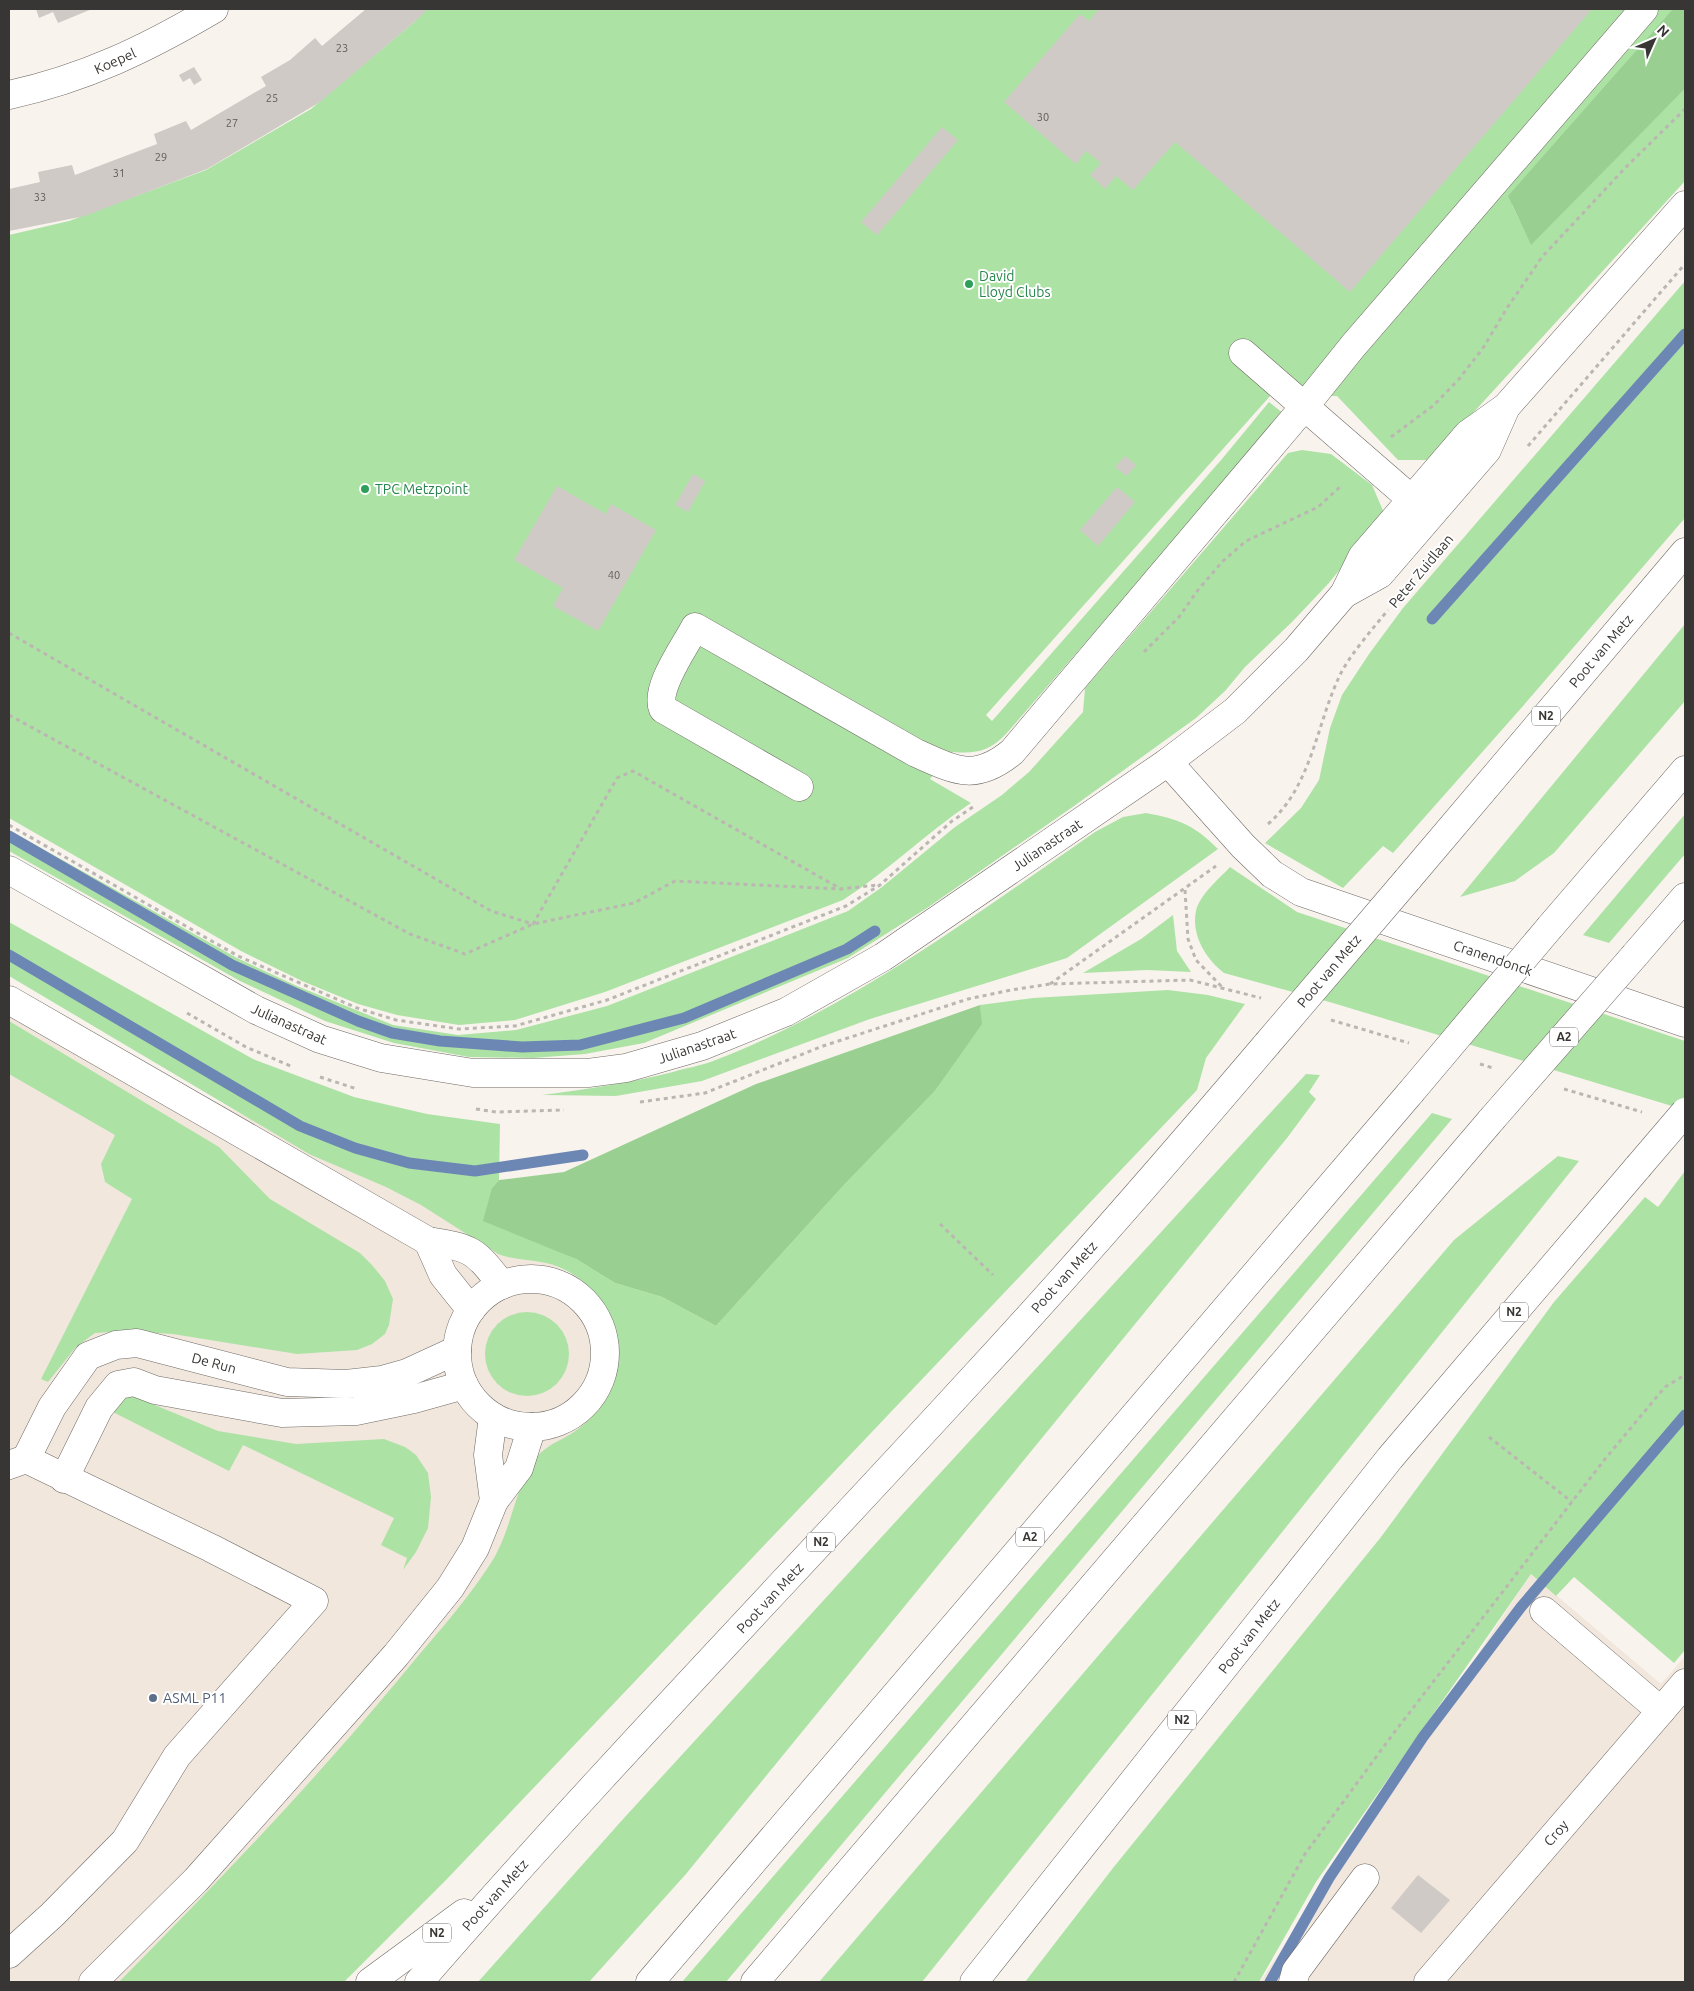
<svg xmlns="http://www.w3.org/2000/svg" width="1694" height="1991" viewBox="0 0 1694 1991" font-family="Ubuntu,sans-serif">
<style>
.built{fill:#f1e7dd}
.green{fill:#ade2a5}
.forest{fill:#99d091}
.lines{fill:none;stroke-linecap:round;stroke-linejoin:round}
.stream{stroke:#6d87b5;stroke-width:11}
.building{fill:#cfcac5}
.minor-casing{stroke:#6e6965;stroke-width:29}
.highway-casing{stroke:#6e6965;stroke-width:29}
.path{stroke:#bbb6b2;stroke-width:3;stroke-dasharray:4 4;stroke-linecap:butt}
.minor{stroke:#fff;stroke-width:28}
.highway{stroke:#fff;stroke-width:28}
.highway-bridge-casing{stroke:#6e6965;stroke-width:29;stroke-linecap:butt}
.highway-bridge{stroke:#fff;stroke-width:28}
.leisure-dot{fill:#2e9e5b;stroke:#fff;stroke-width:2}
.service-dot{fill:#5c6f8a;stroke:#fff;stroke-width:2}
.labels{text-anchor:middle;stroke-width:4;stroke-linejoin:round;paint-order:stroke}
.number-label{font-size:11px;fill:#5e5b58}
.shield{fill:#fff;stroke:#747271;stroke-width:1}
.shield-label{font-size:12px;font-weight:bold;fill:#383634}
.street-label{font-size:14px;fill:#383634;stroke:#fff}
.leisure-label{font-size:14px;fill:#27864d;stroke:#fff;text-anchor:start}
.service-label{font-size:14px;fill:#4e5e75;stroke:#fff;text-anchor:start}
</style>
<rect width="100%" height="100%" fill="#f9f3ee"/>
<g class="built">
<path d="M9 1001 829 1399 247 1982H9Z"/>
<path d="M1531 1574 1661 1684 1685 1656V1982H1260Z"/>
</g>
<g class="green">
<path d="M426 9H1684L1512 205 1531 244 1685 89V181L1430 460H1398L1337 396 1271 395 986 715 992 721 1222 459 1269 402 1284 414 1006 734C990 751 976 754 953 752L930 779 971 803C926 833 888 871 843 900L605 992 515 1020 459 1025 397 1015 358 1004 302 981 241 951 9 818V235L69 221 206 170 311 109 414 22Z"/>
<path d="M1685 281V518L1523 706 1393 853 1383 846 1343 888 1265 843 1301 808 1319 780 1330 728 1342 695 1369 654 1403 608Z"/>
<path d="M1302 450 1331 454 1372 485 1385 515 1328 584 1292 622 1245 667 1225 691 1196 718 1074 806 927 908 848 958 644 1043 585 1054 533 1058 469 1057 394 1043 325 1021 240 981 9 851V830L237 958 297 986 393 1025 458 1035 516 1030 607 1006 848 911 882 887 955 827 1002 795 1029 772 1083 712 1085 688 1288 453Z"/>
<path d="M1685 624V701L1554 853 1515 881 1460 897Z"/>
<path d="M1146 813C1179 819 1194 825 1218 849L1067 958 870 1019 702 1081 616 1096 542 1095C588 1089 628 1083 673 1072 686 1068 700 1066 713 1061 852 1008 973 916 1095 832L1123 817Z"/>
<path d="M1685 814V854L1609 943 1583 935Z"/>
<path d="M1230 867 1297 912 1685 1041V1110L1333 1003 1224 973C1206 959 1191 935 1196 911 1200 894 1219 879 1230 867Z"/>
<path d="M1173 915 1177 951 1191 972 1147 970 1083 973 1141 939Z"/>
<path d="M9 922 253 1059 354 1097 427 1114 500 1124 499 1180 492 1188 539 1242 576 1259 615 1283 662 1297 716 1326 844 1185 935 1091 981 1024 980 1005 1033 998 1168 990 1208 995 1245 1004 1206 1058 1197 1090 447 1879 344 1982H119C216 1884 311 1785 399 1679 429 1642 463 1606 489 1566 511 1534 513 1494 533 1462 542 1448 555 1443 569 1435 599 1418 619 1384 618 1349 616 1309 585 1272 546 1263 530 1259 514 1260 498 1254L421 1205 386 1187 309 1154 9 976Z"/>
<path d="M9 1021 219 1147 270 1199 360 1253 372 1265 385 1281 393 1299 389 1325 385 1334 372 1344 357 1350 297 1354 173 1334 126 1331 95 1333 76 1347 48 1382 41 1379 132 1199 105 1182 101 1164 115 1135 9 1074Z"/>
<path d="M1306 1074 1320 1075 1309 1092 1316 1099 1287 1138 686 1874 589 1982H478L624 1818Z"/>
<path d="M1432 1113 1452 1119 726 1982H682Z"/>
<path d="M1558 1156 1579 1161 922 1982H819L1454 1240Z"/>
<path d="M1685 1171V1650L1674 1663 1574 1577 1556 1596 1531 1574 1316 1882 1259 1982H1025L1113 1868 1381 1537 1554 1302 1645 1197 1658 1207Z"/>
<circle cx="527" cy="1354" r="42"/>
<path d="M128 1394 218 1431 296 1444 384 1439 405 1447 416 1455 428 1473 431 1497 428 1528 416 1552 403 1570 407 1558 381 1545 394 1518 243 1445 229 1471 109 1410Z"/>
</g>
<g class="forest">
<path d="M1673 9H1685V89L1531 245 1508 196Z"/>
<path d="M980 1005 982 1024 935 1091 844 1185 716 1326 662 1297 615 1283 576 1259 483 1221 492 1188 499 1180 564 1172 756 1084Z"/>
</g>
<g class="lines">
<g class="stream">
<path d="M1432 619 1685 334"/>
<path d="M9 836 232 965 358 1021 392 1033 440 1041 522 1047 580 1045 684 1018 847 949 875 931"/>
<path d="M9 955 300 1126 355 1148 409 1163 475 1171 583 1155"/>
<path d="M1270 1982 1329 1878 1423 1737 1521 1607 1685 1415"/>
</g>
</g>
<g class="building">
<path d="M36 9H92L58 23 53 12 39 18Z"/>
<path d="M366 9H427L420 17 320 102 207 169 85 216 9 231V189L40 182 38 172 72 165 75 175 157 144 154 134 186 121 191 130 266 86 261 77 290 60 315 38 322 46Z"/>
<path d="M1099 9H1592L1350 292 1175 142 1133 190 1116 176 1105 189 1090 175 1101 163 1086 151 1076 164 1004 102 1080 14 1089 21Z"/>
<path d="M194 67 202 80 194 85 190 78 183 82 179 75Z"/>
<path d="M942 127 958 140 877 235 861 222Z"/>
<path d="M1125 456 1136 465 1127 476 1115 467Z"/>
<path d="M693 474 705 481 688 512 675 505Z"/>
<path d="M557 486 606 514 611 504 656 530 598 631 553 606 563 588 514 560Z"/>
<path d="M1117 487 1135 502 1098 546 1080 530Z"/>
<path d="M1418 1875 1450 1900 1421 1933 1391 1908Z"/>
</g>
<g class="lines">
<g class="minor-casing">
<g id="minor">
<path d="M9 95C86 78 146 49 214 9"/>
<path d="M1243 353 1425 511"/>
<path d="M1344 594 1380 574 1487 450 1506 407"/>
<path d="M1168 762 1243 846 1272 874 1301 892 1685 1023"/>
<path d="M799 787 663 709C654 688 685 647 695 627L916 753C956 771 975 782 1012 752L1304 407 1353 346 1644 9"/>
<path d="M9 870 256 1010 320 1039 381 1058 473 1073H588L626 1068 702 1046 786 1012 883 957 1168 762 1235 711 1296 650 1344 594 1362 557 1468 434 1506 407 1685 205"/>
<path d="M9 1000 428 1241C472 1248 474 1249 502 1285"/>
<path d="M428 1241 443 1275 471 1310"/>
<circle cx="531" cy="1353" r="74"/>
<path d="M26 1459 52 1407 88 1356 116 1345 137 1343 287 1382 346 1384 382 1380 407 1373 457 1350"/>
<path d="M9 1465 26 1459 211 1548 314 1601 177 1756 125 1841 52 1915 9 1954"/>
<path d="M64 1479 99 1408 118 1385 134 1382 155 1390 282 1413 356 1411 414 1399 464 1385"/>
<path d="M1544 1611 1661 1711"/>
<path d="M1293 1982 1296 1971 1365 1878"/>
<path d="M1428 1982 1685 1683"/>
</g>
</g>
<g class="highway-casing">
<g id="highway">
<path d="M1407 880 1685 552"/>
<path d="M1550 927 1685 770"/>
<path d="M1635 955 1685 897"/>
<path d="M493 1417 488 1455 494 1501"/>
<path d="M93 1982 196 1880 396 1655 450 1588 475 1548 494 1501 519 1468 532 1427"/>
<path d="M370 1982 464 1913"/>
<path d="M419 1982C598 1775 789 1579 973 1378 1074 1269 1171 1157 1267 1044"/>
<path d="M650 1982 1411 1092"/>
<path d="M755 1982 1492 1119"/>
<path d="M974 1982 1390 1458 1638 1167"/>
</g>
</g>
<g class="path">
<path d="M1391 437 1434 405 1459 379 1483 348 1507 308 1542 257 1627 166 1685 109"/>
<path d="M1528 446 1685 264"/>
<path d="M9 633 491 911 533 924 617 778 633 771 841 889"/>
<path d="M1144 652 1179 617 1198 590 1223 561 1246 541 1318 507 1342 485"/>
<path d="M9 715 410 934 465 954 533 924 634 903 675 881 841 889 877 885"/>
<path d="M1268 824C1312 786 1316 725 1340 675 1349 656 1374 627 1388 610"/>
<path d="M9 825 238 956 357 1008 396 1020 459 1029 515 1026 607 1000 846 906 880 885 952 821 976 805"/>
<path d="M1185 890 1188 939 1196 960 1222 987"/>
<path d="M1050 984 1216 866"/>
<path d="M187 1013 246 1047 293 1067"/>
<path d="M1331 1020 1409 1043"/>
<path d="M1480 1064 1493 1068"/>
<path d="M320 1077 357 1089"/>
<path d="M1564 1089 1642 1112"/>
<path d="M640 1102 705 1093 823 1046 968 999 1011 990 1050 984 1190 980 1261 998"/>
<path d="M476 1109 496 1112 564 1110"/>
<path d="M940 1224 993 1275"/>
<path d="M1489 1437 1572 1502"/>
<path d="M1234 1982 1305 1854 1393 1734 1605 1459 1665 1387 1685 1375"/>
</g>
<use href="#minor" class="minor"/>
<use href="#highway" class="highway"/>
<g class="highway-bridge-casing">
<g id="highway-bridge">
<path d="M1267 1044 1407 880"/>
<path d="M1411 1092 1550 927"/>
<path d="M1492 1119 1635 955"/>
<path d="M1638 1167 1685 1112"/>
</g>
</g>
<use href="#highway-bridge" class="highway-bridge"/>
</g>
<g class="leisure-dot">
<circle cx="969" cy="284" r="5"/>
<circle cx="365" cy="489" r="5"/>
</g>
<circle class="service-dot" cx="153" cy="1698" r="5"/>
<g class="labels">
<g class="number-label">
<text x="342" y="52">23</text>
<text x="272" y="102">25</text>
<text x="1043" y="121">30</text>
<text x="232" y="127">27</text>
<text x="161" y="161">29</text>
<text x="119" y="177">31</text>
<text x="40" y="201">33</text>
<text x="614" y="579">40</text>
</g>
<g class="shield">
<rect x="1532" y="706.5" width="28" height="19" rx="4"/>
<rect x="1550" y="1027.5" width="28" height="19" rx="4"/>
<rect x="1500" y="1302.5" width="28" height="19" rx="4"/>
<rect x="1016" y="1527.5" width="28" height="19" rx="4"/>
<rect x="807" y="1532.5" width="28" height="19" rx="4"/>
<rect x="1168" y="1710.5" width="28" height="19" rx="4"/>
<rect x="423" y="1923.5" width="28" height="19" rx="4"/>
</g>
<g class="shield-label">
<text x="1546" y="720">N2</text>
<text x="1564" y="1041">A2</text>
<text x="1514" y="1316">N2</text>
<text x="1030" y="1541">A2</text>
<text x="821" y="1546">N2</text>
<text x="1182" y="1724">N2</text>
<text x="437" y="1937">N2</text>
</g>
<g class="street-label">
<text transform="translate(115 61) rotate(-24)" y="5">Koepel</text>
<text transform="translate(1421 571) rotate(-50)" y="5">Peter Zuidlaan</text>
<text transform="translate(1601 651) rotate(-50)" y="5">Poot van Metz</text>
<text transform="translate(1047 845) rotate(-34)" y="5">Julianastraat</text>
<text transform="translate(1493 958) rotate(19)" y="5">Cranendonck</text>
<text transform="translate(1329 971) rotate(-50)" y="5">Poot van Metz</text>
<text transform="translate(289 1024) rotate(24)" y="5">Julianastraat</text>
<text transform="translate(697 1046) rotate(-19)" y="5">Julianastraat</text>
<text transform="translate(1064 1277) rotate(-48)" y="5">Poot van Metz</text>
<text transform="translate(214 1363) rotate(15)" y="5">De Run</text>
<text transform="translate(770 1598) rotate(-47)" y="5">Poot van Metz</text>
<text transform="translate(1249 1636) rotate(-52)" y="5">Poot van Metz</text>
<text transform="translate(1556 1833) rotate(-49)" y="5">Croy</text>
<text transform="translate(495 1895) rotate(-48)" y="5">Poot van Metz</text>
</g>
<g class="leisure-label">
<text x="979" y="281">David<tspan x="979" dy="16">Lloyd Clubs</tspan></text>
<text x="375" y="494">TPC Metzpoint</text>
</g>
<g class="service-label">
<text x="163" y="1703">ASML P11</text>
</g>
</g>
<rect width="1694" height="1991" fill="none" stroke="#383634" stroke-width="20"/>
<g transform="translate(1654 40) rotate(45)" stroke="#ffffff" stroke-width="4" paint-order="stroke">
<path d="M0-4L9 19L0 12L-9 19Z" fill="#383634"/>
<text y="-8" font-size="14" font-weight="bold" text-anchor="middle" fill="#383634">N</text>
</g>
</svg>
